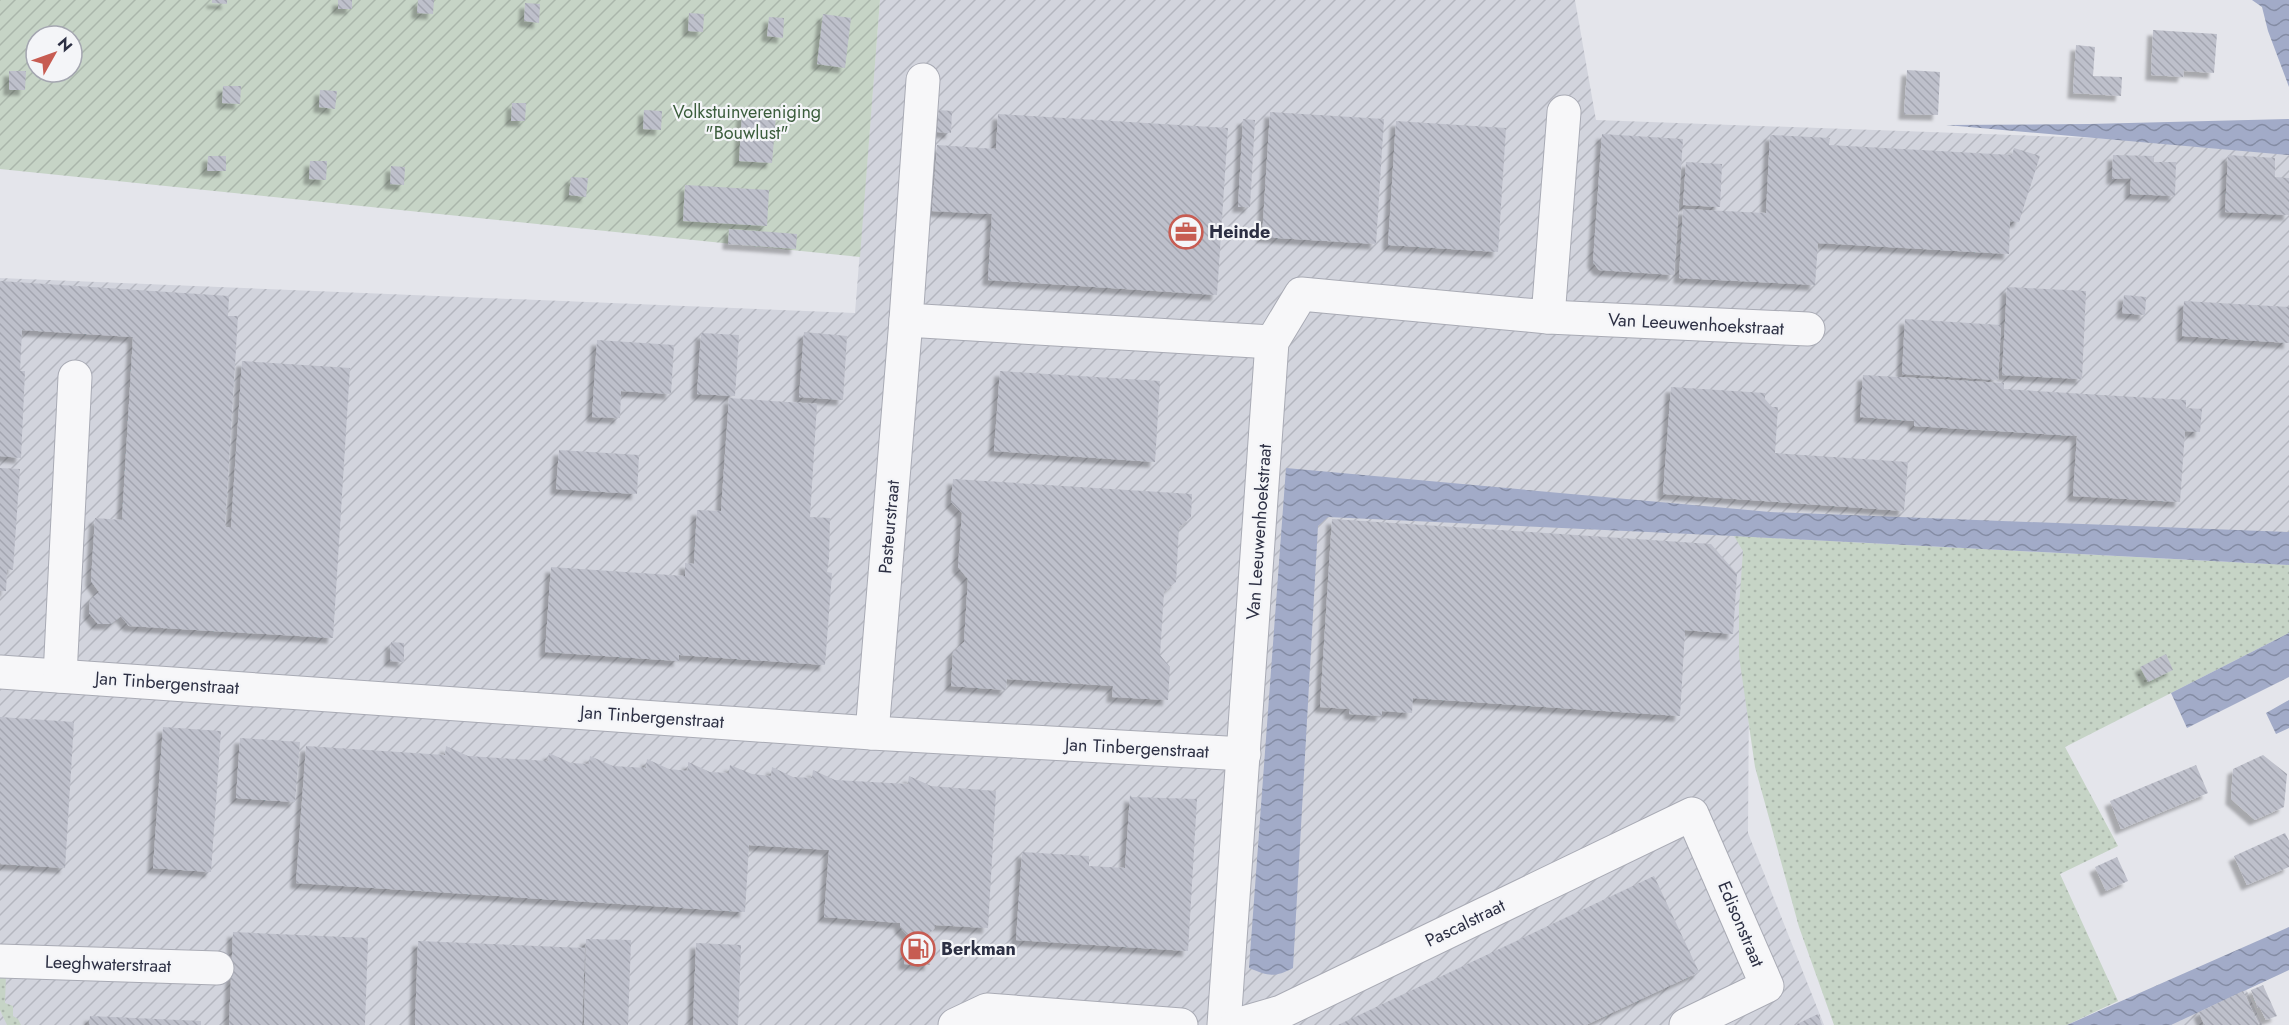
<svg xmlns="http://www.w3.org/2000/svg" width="2289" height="1025" viewBox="0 0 2289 1025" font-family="Jost,sans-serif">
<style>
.industrial{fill:url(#industrial-furrows)}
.grass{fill:url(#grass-dots)}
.garden{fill:url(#garden-furrows);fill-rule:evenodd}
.water{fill:url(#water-waves)}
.building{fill:url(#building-back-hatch);filter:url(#shadow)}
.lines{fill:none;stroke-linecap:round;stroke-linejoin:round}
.minor-casing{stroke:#a9abb5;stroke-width:35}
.minor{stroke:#f7f7f9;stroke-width:33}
.labels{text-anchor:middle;stroke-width:4.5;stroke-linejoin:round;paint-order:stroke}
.park-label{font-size:18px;fill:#3b5d3c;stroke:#f4f5f8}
.poi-label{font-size:18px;font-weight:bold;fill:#2c2f43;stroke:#f4f5f8;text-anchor:start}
.street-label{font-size:18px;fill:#2c2f43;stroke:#f4f5f8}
</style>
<defs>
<pattern id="industrial-furrows" width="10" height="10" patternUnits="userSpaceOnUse" patternTransform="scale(1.5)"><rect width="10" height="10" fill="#d2d4dd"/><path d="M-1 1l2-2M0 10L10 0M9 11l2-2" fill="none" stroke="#b4b6bf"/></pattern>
<pattern id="grass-dots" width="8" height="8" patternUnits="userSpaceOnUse" patternTransform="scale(1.5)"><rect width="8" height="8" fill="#c6d4c6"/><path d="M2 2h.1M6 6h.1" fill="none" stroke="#aab6ab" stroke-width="1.8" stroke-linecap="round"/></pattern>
<pattern id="garden-furrows" width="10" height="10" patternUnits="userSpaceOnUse" patternTransform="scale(1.5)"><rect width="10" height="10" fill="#c6d4c6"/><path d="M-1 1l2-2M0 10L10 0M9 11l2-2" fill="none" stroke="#aab6ab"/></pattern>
<pattern id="water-waves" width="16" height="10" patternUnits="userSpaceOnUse" patternTransform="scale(1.5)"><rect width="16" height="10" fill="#a2abc8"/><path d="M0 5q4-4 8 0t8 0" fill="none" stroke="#848ca4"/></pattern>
<pattern id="building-back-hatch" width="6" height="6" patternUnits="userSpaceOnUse" patternTransform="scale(1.5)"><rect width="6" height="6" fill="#bec0cb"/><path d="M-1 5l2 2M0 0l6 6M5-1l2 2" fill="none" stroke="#a3a5b0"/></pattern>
<filter id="shadow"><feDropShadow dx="-5.5" dy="5.5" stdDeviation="1.5" flood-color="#0004"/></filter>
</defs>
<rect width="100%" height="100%" fill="#e4e5eb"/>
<g class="industrial">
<path d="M880 0H1575L1596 120 2289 145V533L1750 544 1748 833 1824 1025H0V278L855 313Z"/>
<path d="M2245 987 2262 1025H2167Z"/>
</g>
<g class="grass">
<path d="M1734 536 2289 565V633L2065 747 2118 846 2060 874 2118 1001 2067 1025H1834L1799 927 1755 767 1739 656V607L1743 551Z"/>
<path d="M0 974 6 975 5 1003 13 1006V1016L18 1019 21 1025H7L0 1010Z"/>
</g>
<path class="garden" d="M0 0H880L860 257 0 169ZM36 36H72V72H36Z"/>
<g class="water">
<path d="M2252 0H2289V87L2268 31 2262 7Z"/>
<path d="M2289 119V155L1946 125 2089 124Z"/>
<path d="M1286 468 1770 512 2289 532V565L1734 536 1328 517 1318 526 1293 968C1274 978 1269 976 1249 968Z"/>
<path d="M2289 633V677L2187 728 2171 693Z"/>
<path d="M2289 700V728L2276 734 2266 713Z"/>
<path d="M2289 927V970L2171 1025H2067Z"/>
</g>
<g class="building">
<path d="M212 0H227V4L212 3Z"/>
<rect x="338" y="0" width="14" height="9"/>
<path d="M418 0H434L433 14 417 13Z"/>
<path d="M525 3 540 4 539 23 524 21Z"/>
<path d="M689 13 704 14 703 32 688 31Z"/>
<path d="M823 14 851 18 845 68 817 64Z"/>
<path d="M769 17 784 18 783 38 767 36Z"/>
<path d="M2153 30 2217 34 2214 73 2184 71 2183 77 2151 75Z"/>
<path d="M2076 45 2095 47 2093 76 2122 77 2121 96 2073 93Z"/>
<path d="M1907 70 1940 72 1938 115 1904 114Z"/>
<path d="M9 71H26L25 90H9Z"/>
<path d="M223 86H241L240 104 222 103Z"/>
<path d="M320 90 337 91 335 109 319 107Z"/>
<path d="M512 103H526L525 121H511Z"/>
<path d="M644 110 662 111 661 130 643 129Z"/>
<path d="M939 110 952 111 951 133 937 132Z"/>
<path d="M1270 112 1384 119 1376 244 1262 237Z"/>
<path d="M742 113 776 115 772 163 739 161Z"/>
<path d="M998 114 1228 128 1217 295 988 280 992 214 932 211 937 145 996 149Z"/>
<path d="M1243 119 1255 120 1250 207H1238Z"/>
<path d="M1396 121 1506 128 1498 252 1388 245Z"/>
<path d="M1602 134 1683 139 1674 275 1599 270 1593 262Z"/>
<path d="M1770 135 1830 138 1829 145 2012 155 2014 148 2040 156 2019 222 2010 221 2009 254 1818 243 1815 285 1679 278 1683 209 1766 213Z"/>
<path d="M2113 155 2154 156V162H2176L2175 196 2130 194 2131 178 2112 179Z"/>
<path d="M2228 155 2275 158V177L2289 178V215L2225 212Z"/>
<path d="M208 156H226V171H207Z"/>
<path d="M310 161H327L326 180 309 179Z"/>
<path d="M1686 162 1722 164 1720 207 1683 205Z"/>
<path d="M391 166 405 167 404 185 390 184Z"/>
<path d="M571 177 588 178 586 197 569 195Z"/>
<path d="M685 185 769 190 767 226 683 221Z"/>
<path d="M729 229 797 234 796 249 728 244Z"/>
<path d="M0 281 229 296 228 316H238L225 527H231L242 361 350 368 333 638 129 626 121 616 111 624H98L89 613 90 600 99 592 91 581 95 518 122 520 133 337 22 330 20 371H25L21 458 0 456Z"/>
<path d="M2007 287 2086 291 2082 379 2002 375Z"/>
<path d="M2124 295 2146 297 2145 315 2122 313Z"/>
<path d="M2184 301 2289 307V343L2182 336Z"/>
<path d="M1905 319 2001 325 1998 380 1902 374Z"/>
<path d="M804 332 847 336 843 400 799 397Z"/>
<path d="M701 333 739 335 735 396 697 394Z"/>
<path d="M597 340 674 345 671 394 621 391 620 418 592 417Z"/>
<path d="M1000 371 1160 381 1155 462 994 451Z"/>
<path d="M1863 375 2004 383V389L2186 400V408L2202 409 2200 432 2185 431 2180 502 2073 496 2077 436 1914 426V421L1860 417Z"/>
<path d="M1671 387 1765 393V399L1772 407H1778L1775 453 1908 462 1904 511 1663 494Z"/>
<path d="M729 398 817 404 810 517 830 518 829 559 827 572 832 573 825 665 679 655V661L545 652 551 567 685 576V563L694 564 697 510 721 511Z"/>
<path d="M559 450 639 455 637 494 556 489Z"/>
<path d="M0 468 20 469 13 570 7 569 6 591H0Z"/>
<path d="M953 479 1192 494 1191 517 1179 527 1176 582 1164 592 1160 655 1170 667 1168 700 1112 697 1113 686 1007 679 1006 690 951 686 953 652 964 642 968 579 958 567 962 513 951 502Z"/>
<path d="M1332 519 1711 544 1737 574 1733 634 1685 630 1680 716 1413 698 1412 713 1382 711V716L1349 714 1350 709 1320 707Z"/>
<path d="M391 642 404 643V662L390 661Z"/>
<path d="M2166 654 2173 670 2148 682 2140 667Z"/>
<path d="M0 717 74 722 65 868 0 864Z"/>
<path d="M163 727 221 731 211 872 153 868Z"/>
<path d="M240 738 300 742 295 802 236 798Z"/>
<path d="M306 746 445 755 446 746 468 756 548 761 549 753 571 763 589 764 590 756 613 766 646 768 647 759 669 769 688 771V762L710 772 729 773 730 765 752 774 771 776 772 767 793 777 812 778 813 770 835 780 908 784 909 776 931 786 996 791 988 928 935 925 934 929 923 939 910 938 900 927V923L824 917 829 850 749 845 745 912 296 883Z"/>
<path d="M2263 755 2287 774 2284 807 2255 820 2231 799 2233 769Z"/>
<path d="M2196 765 2208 793 2121 829 2110 801Z"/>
<path d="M1130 795 1132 797 1197 799 1188 951 1016 940 1022 852 1089 856V866L1125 868Z"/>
<path d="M2285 833 2289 841V867L2247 885 2234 856Z"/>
<path d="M2117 857 2128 881 2106 891 2095 867Z"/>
<path d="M1654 876 1699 972 1586 1025H1338Z"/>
<path d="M233 932 368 938 365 1025H229Z"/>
<path d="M586 939 631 940 628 1025H584Z"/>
<path d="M906 940 931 941 930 965 904 964Z"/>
<path d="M418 941 585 948 582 1025H415Z"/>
<path d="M696 943 741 945 738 1025H693Z"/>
<path d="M2263 985 2277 1016 2266 1020 2260 1008H2258L2251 990Z"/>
<path d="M2243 991 2259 1025H2204L2199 1012Z"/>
<path d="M1818 1014 1822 1025H1795Z"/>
<path d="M90 1016 201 1021V1025H89Z"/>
</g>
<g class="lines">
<g class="minor-casing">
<g id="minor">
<path d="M1548 317 1564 112"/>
<path d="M906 320 1272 342"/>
<path d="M0 672 872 733 1244 754"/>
<path d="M60 676 75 377"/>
<path d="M872 733 906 320 923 80"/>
<path d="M0 961 217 968"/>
<path d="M955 1025 987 1010 1181 1025"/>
<path d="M1224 1025 1272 342 1301 294 1548 317 1808 329"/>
<path d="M1236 1025 1281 1012 1692 814 1767 986 1686 1025"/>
</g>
</g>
<use href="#minor" class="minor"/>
</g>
<defs>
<g id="office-ring" transform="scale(1.725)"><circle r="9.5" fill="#f4f5f8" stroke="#c75c52" stroke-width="1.5"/><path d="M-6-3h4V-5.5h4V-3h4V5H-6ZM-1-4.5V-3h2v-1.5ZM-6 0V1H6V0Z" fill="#c75c52"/></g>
<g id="fuel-ring" transform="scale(1.725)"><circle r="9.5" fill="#f4f5f8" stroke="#c75c52" stroke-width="1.5"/><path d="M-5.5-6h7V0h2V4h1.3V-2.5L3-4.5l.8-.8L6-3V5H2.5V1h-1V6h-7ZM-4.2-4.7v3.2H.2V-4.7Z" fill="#c75c52"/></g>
</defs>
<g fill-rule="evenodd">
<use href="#office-ring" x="1186" y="232"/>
<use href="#fuel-ring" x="918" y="949"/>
</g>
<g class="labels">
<g class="park-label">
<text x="747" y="118">Volkstuinvereniging<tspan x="747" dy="21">"Bouwlust"</tspan></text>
</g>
<g class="poi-label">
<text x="1209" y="238">Heinde</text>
<text x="941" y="955">Berkman</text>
</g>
<g class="street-label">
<text transform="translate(1696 324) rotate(3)" y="6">Van Leeuwenhoekstraat</text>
<text transform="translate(889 527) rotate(-85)" y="6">Pasteurstraat</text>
<text transform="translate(1259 532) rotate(-86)" y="6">Van Leeuwenhoekstraat</text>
<text transform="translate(167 683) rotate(4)" y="6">Jan Tinbergenstraat</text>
<text transform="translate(652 717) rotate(4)" y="6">Jan Tinbergenstraat</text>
<text transform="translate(1137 748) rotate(3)" y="6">Jan Tinbergenstraat</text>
<text transform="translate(1465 923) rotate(-26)" y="6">Pascalstraat</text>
<text transform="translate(1741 924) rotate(67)" y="6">Edisonstraat</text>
<text transform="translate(108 964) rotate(2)" y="6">Leeghwaterstraat</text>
</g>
</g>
<g transform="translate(54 54) rotate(50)"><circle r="28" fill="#f4f5f8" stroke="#a4a6b0" stroke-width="1.5"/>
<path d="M0-4.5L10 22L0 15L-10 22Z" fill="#c75c52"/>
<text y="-9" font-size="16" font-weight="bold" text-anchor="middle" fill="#2c2f43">N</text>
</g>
</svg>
